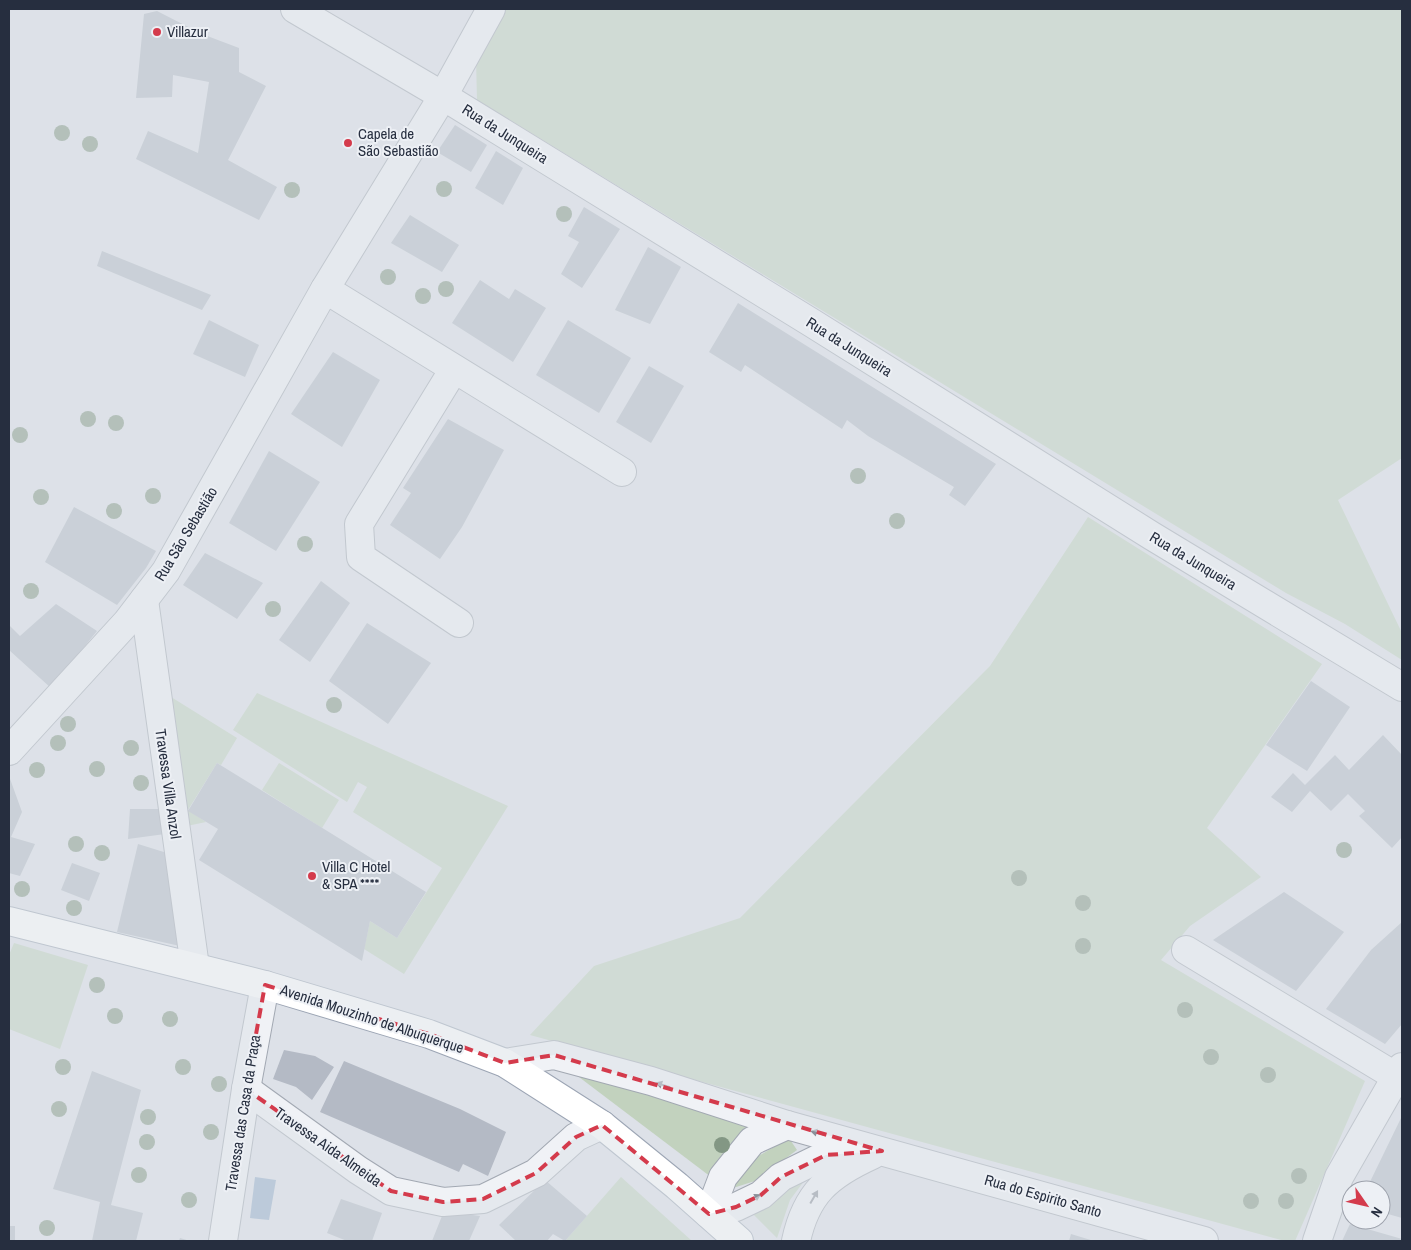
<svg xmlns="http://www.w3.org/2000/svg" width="1411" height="1250" viewBox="0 0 1411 1250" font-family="'Archivo Narrow',sans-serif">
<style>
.green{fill:#c2d2be}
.water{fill:#96adca}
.building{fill:#b4bac5}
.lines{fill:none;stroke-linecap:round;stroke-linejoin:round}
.minor-casing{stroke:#a2a8b2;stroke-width:30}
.major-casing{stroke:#9ca5b4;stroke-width:30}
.minor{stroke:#f0f2f6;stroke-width:28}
.major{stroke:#fff;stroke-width:28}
.tree{fill:#839784}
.oneway{fill:#8b909a}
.marked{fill:none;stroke:#d43b4c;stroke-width:4;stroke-dasharray:10 6;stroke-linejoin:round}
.poi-dot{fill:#d43b4c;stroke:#edf0f5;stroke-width:2}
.labels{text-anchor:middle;stroke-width:4;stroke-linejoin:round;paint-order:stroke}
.poi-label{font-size:15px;fill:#262e3f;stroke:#edf0f5;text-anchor:start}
.street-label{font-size:15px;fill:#262e3f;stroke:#edf0f5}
</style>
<rect width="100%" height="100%" fill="#dde1e8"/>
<g class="green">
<path d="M505 9H1402V458L1338 500 1402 633V660L1345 624 1286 593 477 100 476 58Z"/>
<path d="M1088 517 1322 664 1207 828 1261 877 1190 926 1161 960 1365 1081 1295 1241H1285L530 1035 594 966 740 918 990 666Z"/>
<path d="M163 692 237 738 221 765 217 763 188 810 206 822 182 827Z"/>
<path d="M257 693 508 806 404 974 364 949 370 921 397 938 442 868 353 812 367 787 358 782 347 802 233 730Z"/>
<path d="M279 763 339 800 322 828 262 790Z"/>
<path d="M14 943 88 965 60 1049 9 1029V955Z"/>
<path d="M575 1074 761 1126 711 1177Z"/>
<path d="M789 1138 797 1150 755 1181 733 1188 752 1160Z"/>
<path d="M810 1173 790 1200 777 1238 753 1214 793 1183Z"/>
<path d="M621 1177 692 1241H565Z"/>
</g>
<path class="water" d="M255 1177 276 1180 269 1220 250 1218Z"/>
<g class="building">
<path d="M157 11 202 34 239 48V72L266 86 228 160 277 187 259 220 136 159 148 131 198 153 209 82 173 75 172 97 136 98 144 14Z"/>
<path d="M455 125 487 145 471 172 437 152Z"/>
<path d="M496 151 523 168 503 205 475 188Z"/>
<path d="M584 207 620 229 582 288 561 274 579 242 568 236Z"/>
<path d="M410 215 459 245 442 272 391 243Z"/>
<path d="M648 247 681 267 650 324 615 310Z"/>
<path d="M102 251 211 295 202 310 97 266Z"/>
<path d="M480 280 509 299 515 289 546 308 513 362 452 323Z"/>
<path d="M738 303 996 464 965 506 949 495 954 487 868 436 847 420 842 429 745 365 741 372 709 352Z"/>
<path d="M209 320 259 345 245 377 193 354Z"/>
<path d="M568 320 631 358 599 413 536 375Z"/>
<path d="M333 352 380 380 342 447 291 414Z"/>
<path d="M649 366 684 386 651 443 616 422Z"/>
<path d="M448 419 504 450 462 527 440 559 390 525 411 493 403 488Z"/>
<path d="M269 451 320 482 276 551 229 523Z"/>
<path d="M74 507 156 551 146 568 117 605 45 562Z"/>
<path d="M205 553 263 583 237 619 183 585Z"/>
<path d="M321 581 350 603 310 662 279 640Z"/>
<path d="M56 604 97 631 51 688 9 650V625L20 636Z"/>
<path d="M367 623 431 663 388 724 329 681Z"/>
<path d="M1311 681 1350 707 1307 771 1266 745Z"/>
<path d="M1383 735 1402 755V837L1392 848 1359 816 1365 811 1348 794 1331 811 1310 791 1292 812 1271 797 1293 773 1305 785 1335 755 1349 770Z"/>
<path d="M217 763 426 892 397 938 370 921 362 961 199 860 218 829 188 811Z"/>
<path d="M9 776 22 812 11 837 35 844 20 876 9 873Z"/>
<path d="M130 809H161L165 834 128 839Z"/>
<path d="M138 844 167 853 180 946 117 932Z"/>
<path d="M72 863 100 873 89 901 61 890Z"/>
<path d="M1284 892 1344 932 1296 991 1213 940Z"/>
<path d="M1402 922V1024L1385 1044 1326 1009 1371 950Z"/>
<path d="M284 1050 315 1056 334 1067 312 1100 296 1087 273 1079Z"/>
<path d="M344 1061 460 1109 506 1132 488 1176 463 1164 459 1172 320 1112Z"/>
<path d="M92 1071 141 1090 111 1205 143 1213 136 1241H92L100 1202 53 1189Z"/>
<path d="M1402 1116V1218L1381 1212V1190H1366Z"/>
<path d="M545 1180 587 1216 565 1241 553 1234 547 1241H516L499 1225Z"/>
<path d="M341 1199 382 1213 372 1241H347L327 1233Z"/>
<path d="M444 1211 480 1216 469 1241H432Z"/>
<path d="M1350 1224 1402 1239V1241H1342Z"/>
<rect x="9" y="1226" width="6" height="15"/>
<path d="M1071 1234 1094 1241H1069Z"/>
<path d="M180 1238 190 1241H179Z"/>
</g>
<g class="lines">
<g class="minor-casing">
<g id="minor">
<path d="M295 9 443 96 812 323 1152 536 1402 687"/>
<path d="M325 289 622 472"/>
<path d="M454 369 359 524 361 557 459 623"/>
<path d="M144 600 195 967"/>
<path d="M9 751 127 622 166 571 325 289 443 96 491 9"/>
<path d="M1186 950 1395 1076"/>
<path d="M505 1063 554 1055 651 1081 787 1125 1204 1241"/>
<path d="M246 1089 358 1170 391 1191 443 1202 483 1199 536 1173 576 1137 602 1125"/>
<path d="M709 1214 736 1207 761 1195 781 1177 826 1155 863 1152"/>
<path d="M709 1214 723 1177 752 1141 787 1125"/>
<path d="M223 1241 246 1089 265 985"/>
<path d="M796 1241C806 1194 828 1175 872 1155"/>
<path d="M1317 1241 1339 1177 1402 1067"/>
</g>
</g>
<g class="major-casing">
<path id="major" d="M9 921 265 985 429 1034 505 1063 602 1125 677 1186 739 1241"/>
</g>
<use href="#minor" class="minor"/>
<use href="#major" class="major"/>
</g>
<g class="tree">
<circle cx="62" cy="133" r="8"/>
<circle cx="90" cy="144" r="8"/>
<circle cx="444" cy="189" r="8"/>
<circle cx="292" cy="190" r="8"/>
<circle cx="564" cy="214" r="8"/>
<circle cx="388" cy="277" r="8"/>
<circle cx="446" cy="289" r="8"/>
<circle cx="423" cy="296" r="8"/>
<circle cx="88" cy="419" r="8"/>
<circle cx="116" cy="423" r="8"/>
<circle cx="20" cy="435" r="8"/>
<circle cx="858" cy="476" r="8"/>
<circle cx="153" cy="496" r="8"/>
<circle cx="41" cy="497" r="8"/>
<circle cx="114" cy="511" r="8"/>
<circle cx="897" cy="521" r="8"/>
<circle cx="305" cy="544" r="8"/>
<circle cx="31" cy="591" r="8"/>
<circle cx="273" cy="609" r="8"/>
<circle cx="334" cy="705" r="8"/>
<circle cx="68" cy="724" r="8"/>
<circle cx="58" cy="743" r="8"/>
<circle cx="131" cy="748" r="8"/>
<circle cx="97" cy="769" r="8"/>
<circle cx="37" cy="770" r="8"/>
<circle cx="141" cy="783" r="8"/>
<circle cx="76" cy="844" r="8"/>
<circle cx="1344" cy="850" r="8"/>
<circle cx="102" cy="853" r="8"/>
<circle cx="1019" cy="878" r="8"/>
<circle cx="22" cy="889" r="8"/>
<circle cx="1083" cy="903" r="8"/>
<circle cx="74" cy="908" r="8"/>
<circle cx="1083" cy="946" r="8"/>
<circle cx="97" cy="985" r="8"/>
<circle cx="1185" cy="1010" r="8"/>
<circle cx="115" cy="1016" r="8"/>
<circle cx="170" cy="1019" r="8"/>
<circle cx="1211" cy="1057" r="8"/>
<circle cx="63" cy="1067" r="8"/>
<circle cx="183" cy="1067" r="8"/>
<circle cx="1268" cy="1075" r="8"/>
<circle cx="219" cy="1084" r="8"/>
<circle cx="59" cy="1109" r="8"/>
<circle cx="148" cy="1117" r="8"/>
<circle cx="211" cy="1132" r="8"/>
<circle cx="147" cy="1142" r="8"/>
<circle cx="722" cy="1145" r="8"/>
<circle cx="139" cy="1175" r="8"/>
<circle cx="1299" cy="1176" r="8"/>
<circle cx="189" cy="1200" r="8"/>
<circle cx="1251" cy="1201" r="8"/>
<circle cx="1286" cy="1201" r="8"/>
<circle cx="47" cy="1228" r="8"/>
</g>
<defs><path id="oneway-solid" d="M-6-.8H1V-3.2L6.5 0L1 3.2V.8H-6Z" transform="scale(1.25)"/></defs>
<g class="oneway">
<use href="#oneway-solid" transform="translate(663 1085) rotate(-162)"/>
<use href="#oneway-solid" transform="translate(818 1133) rotate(-165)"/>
<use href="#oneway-solid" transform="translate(814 1197) rotate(-60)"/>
<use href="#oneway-solid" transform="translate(754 1198) rotate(-28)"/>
</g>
<path d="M0 0H1411V1250H0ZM265 985 429 1034 505 1063 554 1055 882 1151 826 1155 781 1177 761 1195 736 1207 709 1214 602 1125 576 1137 536 1173 483 1199 443 1202 391 1191 246 1089Z" fill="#dde1e8" fill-opacity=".55" fill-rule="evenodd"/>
<path class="marked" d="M265 985 429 1034 505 1063 554 1055 882 1151 826 1155 781 1177 761 1195 736 1207 709 1214 602 1125 576 1137 536 1173 483 1199 443 1202 391 1191 246 1089Z"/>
<g class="poi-dot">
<circle cx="157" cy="32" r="5"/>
<circle cx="348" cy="143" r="5"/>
<circle cx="312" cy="876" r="5"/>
</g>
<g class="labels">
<g class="poi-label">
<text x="167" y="37">Villazur</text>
<text x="358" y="139">Capela de<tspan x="358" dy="17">São Sebastião</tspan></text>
<text x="322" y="872">Villa C Hotel<tspan x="322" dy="17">&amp; SPA ****</tspan></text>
</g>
<g class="street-label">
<text transform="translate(505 134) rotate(32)" y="5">Rua da Junqueira</text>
<text transform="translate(849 347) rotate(32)" y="5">Rua da Junqueira</text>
<text transform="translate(186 534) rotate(-59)" y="5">Rua São Sebastião</text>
<text transform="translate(1193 561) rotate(31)" y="5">Rua da Junqueira</text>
<text transform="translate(168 784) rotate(82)" y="5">Travessa Villa Anzol</text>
<text transform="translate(372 1019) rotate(18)" y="5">Avenida Mouzinho de Albuquerque</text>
<text transform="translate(243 1113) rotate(-81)" y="5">Travessa das Casa da Praça</text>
<text transform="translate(328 1147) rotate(35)" y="5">Travessa Aida Almeida</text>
<text transform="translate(1043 1196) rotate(16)" y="5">Rua do Espirito Santo</text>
</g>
</g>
<rect width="1411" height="1250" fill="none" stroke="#262e3f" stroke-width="20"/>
<g transform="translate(1366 1205) rotate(124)"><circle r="24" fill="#edf0f5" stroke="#9da2ac"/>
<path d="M0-4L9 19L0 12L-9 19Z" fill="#d43b4c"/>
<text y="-8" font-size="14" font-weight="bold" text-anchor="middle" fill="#262e3f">N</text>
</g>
</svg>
